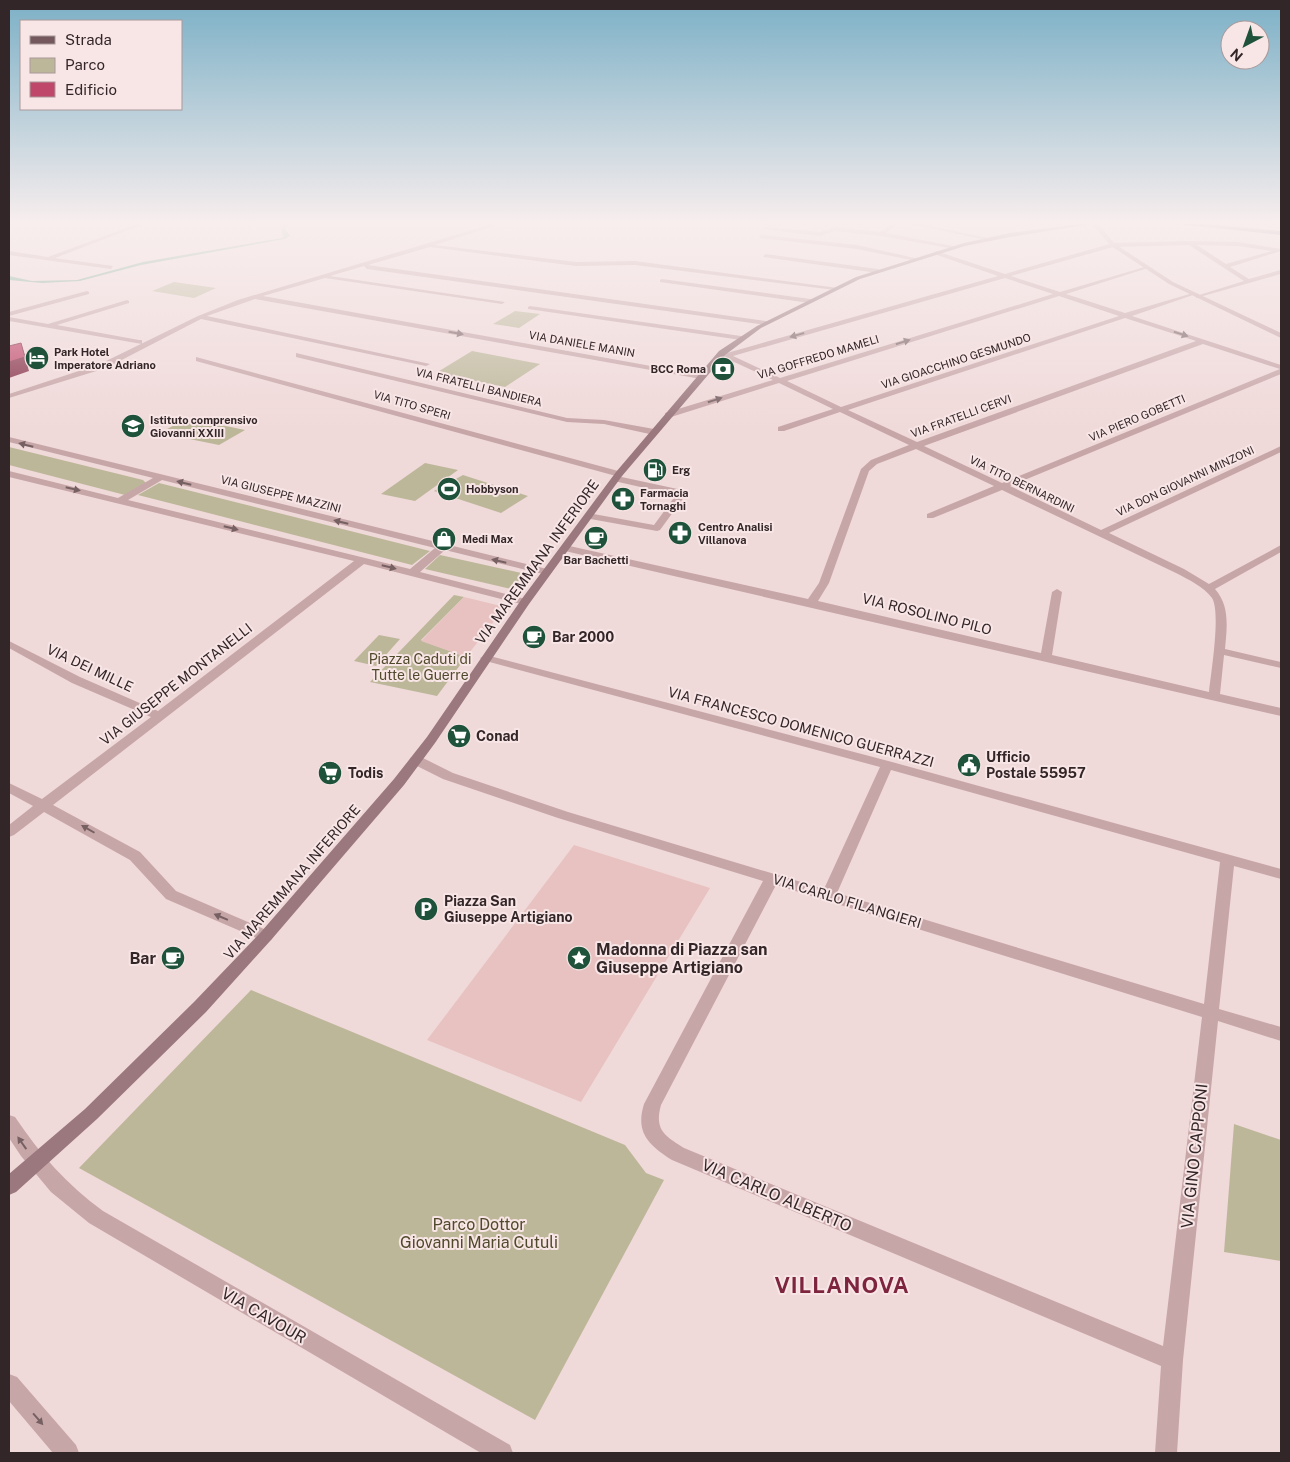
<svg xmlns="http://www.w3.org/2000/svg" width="1290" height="1462" viewBox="0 0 1290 1462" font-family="'Public Sans',sans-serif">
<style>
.green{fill:#bdb79a}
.plaza{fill:#e7c2c1}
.water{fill:#7aab93}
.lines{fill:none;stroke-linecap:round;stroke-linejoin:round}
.minor{fill:#c7a6a8;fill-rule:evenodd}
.tertiary{fill:#c7a6a8;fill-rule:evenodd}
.secondary{fill:#9a787d;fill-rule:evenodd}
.primary{fill:#74585e;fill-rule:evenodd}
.shaded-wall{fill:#86324a}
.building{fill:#bf486a;stroke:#86324a}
.oneway{fill:#766062}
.labels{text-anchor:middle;stroke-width:4;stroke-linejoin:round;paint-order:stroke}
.far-street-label{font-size:11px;fill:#332629;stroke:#f8e5e5}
.far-poi-label{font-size:11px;font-weight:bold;fill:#332629;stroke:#f8e5e5;text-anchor:start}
.street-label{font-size:14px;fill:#332629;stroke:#f8e5e5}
.poi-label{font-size:14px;font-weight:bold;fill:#332629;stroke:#f8e5e5;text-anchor:start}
.park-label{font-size:14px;fill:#504a2c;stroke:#f8e5e5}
.near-poi-label{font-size:16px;font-weight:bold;fill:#332629;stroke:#f8e5e5;text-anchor:start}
.near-street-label{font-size:16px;fill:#332629;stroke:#f8e5e5}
.near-park-label{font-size:16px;fill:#504a2c;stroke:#f8e5e5}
.near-district-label{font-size:22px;font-weight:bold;letter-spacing:1px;fill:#7d243e;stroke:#f8e5e5}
</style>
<rect width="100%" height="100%" fill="#f0d9d9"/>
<g class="green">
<path d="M174 282 216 288 194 298 152 291Z"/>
<path d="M515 311 540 314 519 328 493 324Z"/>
<path d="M472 351 540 364 505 387 436 373Z"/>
<path d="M187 418 245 430 219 445 160 433Z"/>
<path d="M9 447 143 480 146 483 125 495 9 465Z"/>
<path d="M425 463 458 470 415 501 381 494Z"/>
<path d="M463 475 528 496 501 513 434 491Z"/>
<path d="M159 483 430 551 412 565 138 495Z"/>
<path d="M440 555 526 574 511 589 425 569Z"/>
<path d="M454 595 464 597 421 640 466 657 437 696 370 682Z"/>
<path d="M379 635 400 639 376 666 354 661Z"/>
<path d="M251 990 625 1145 646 1173 664 1180 535 1420 79 1168Z"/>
<path d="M1234 1124 1281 1140V1261L1224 1252Z"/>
</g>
<g class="plaza">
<path d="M464 597 505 607 466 657 421 641Z"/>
<path d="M574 845 710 888 581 1102 427 1040Z"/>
</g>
<path class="water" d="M286 224H290L285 228 290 236 285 239 141 265 80 281 42 283 9 280V276L32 281 77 280 143 262 282 238 283 237 281 228Z"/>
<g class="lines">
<g class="minor">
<path d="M137 224H144L55 258 113 266 111 269 9 255V251L48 257Z"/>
<path d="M492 224H500L435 245 576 262 635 261 838 288 835 290 635 265 576 266 430 247 368 265 766 321 769 323 766 325 367 269 364 266 330 276 505 302 502 304 325 278 263 296 701 375 705 377 701 379 255 299 207 316 430 364 426 366 201 319 106 368 9 398V394L100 364 198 316 238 300Z"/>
<path d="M892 224H898L886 233 958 247 955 249 881 236 835 231 820 236 762 229 765 227 820 232 835 227 880 232Z"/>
<path d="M911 224H921L993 239 990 241Z"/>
<path d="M761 235 857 245 919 259 916 261 857 249 759 238Z"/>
<path d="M1190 241 1238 242 1281 249V251L1230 267 1249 279 1281 270V274L1196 298V296L1244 281 1189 245 1113 247 1011 276 1060 292 1148 266V268L1066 294 1125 313 1193 293V295L1132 316 1281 365V374L1010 486 1101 530 1281 446V452L1109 533 1184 569 1209 584 1281 545V552L1215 589C1230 606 1227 627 1225 649L1281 662V668L1224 655 1220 694 1281 708V716L565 551 560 548 565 545 808 599 819 583 861 469 871 460 909 445 840 412 784 431H778V427L833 409 779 383 671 417H665V413L773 380 719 355V351L727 353 998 276 934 254 936 251 1005 274 1113 243ZM1197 245 1238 246 1272 251 1226 264ZM1005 278 1053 294 780 378 733 356ZM1059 296 1119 316 841 407 787 381ZM1125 318 1196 341 917 442 848 410ZM1203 344 1280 369 1002 483 924 446ZM916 449 994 486 927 514V518H933L1002 490 1176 573C1189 580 1203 586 1212 598 1221 612 1211 673 1209 692L1052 655 1062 592 1057 589 1052 592 1041 653 818 601 829 583 869 471 877 464Z"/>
<path d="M765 254 878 269 881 271 878 273 763 257Z"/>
<path d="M662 279 810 299 813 301 810 303 660 282V280Z"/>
<path d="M87 291 89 292V294L9 316V312Z"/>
<path d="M127 300 129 301V303L57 325 139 340H142V344L9 321V317L48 324Z"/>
<path d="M530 306 741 336 745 338 741 340 528 309V307Z"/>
<path d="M296 353 567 418 604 420 654 429 658 432 654 435 604 424 567 422 296 357Z"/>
<path d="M196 357 622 472 623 474 622 476H616L196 361Z"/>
<path d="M9 437 547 569 552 572 547 575 445 550 420 572 529 600 530 602 525 605 364 564 53 805 140 852 176 891 271 932 274 936 271 940 266 942 261 940 166 899 130 860 44 812 14 835 9 837V825L33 806 9 793V783L42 799 151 717 72 683 9 648V641L80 677 158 711 354 561 9 477V471L118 498 153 478 9 442ZM162 480 435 548 410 569 128 500Z"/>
<path d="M617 476 682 490 687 493 660 530 657 531 585 518V514L588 513 654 525 676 495 614 481V477Z"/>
<path d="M486 655 892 762 1281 869V879L1234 866 1219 1009 1281 1027V1041L1218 1021 1183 1360 1177 1453H1155L1161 1366 672 1160C649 1145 635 1133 644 1104L763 881 558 818 443 779 411 763 410 760 411 757H421L453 773 568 812 824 889 880 767 482 660 480 658ZM891 770 1220 862 1204 1004 837 893ZM776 885 1202 1017 1163 1346 684 1148C665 1136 654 1130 661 1105Z"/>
<path d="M9 1115 15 1117C40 1154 67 1185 103 1211L510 1445 513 1453H481L89 1223 51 1192 21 1156 9 1138Z"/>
<path d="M9 1374 17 1377 76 1445 79 1453H53L9 1401Z"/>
</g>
<path class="tertiary" d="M1092 224H1098L1115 244 1173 282 1281 333V338L1169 284 1111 246Z"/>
<path class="secondary" d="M1079 224H1092L1010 237 965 246 860 279 761 328 725 355 622 476 529 604 435 743 404 785 271 940 206 1012 97 1119 16 1192 9 1195V1174L85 1109 194 1002 261 932 394 779 427 737 521 600 616 472 719 351 757 326 856 277 964 243 1010 233Z"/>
<path class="primary" d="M1178 224H1204L1281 231V235Z"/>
</g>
<path class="shaded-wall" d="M21 343 29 371 9 378V362Z"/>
<path class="building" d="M21 343 25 357 9 362V346Z"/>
<defs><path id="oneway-solid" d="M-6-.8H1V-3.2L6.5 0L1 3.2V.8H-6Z" transform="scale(1.25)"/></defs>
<g class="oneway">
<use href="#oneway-solid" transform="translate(456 333) rotate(10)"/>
<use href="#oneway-solid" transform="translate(1181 334) rotate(18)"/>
<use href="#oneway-solid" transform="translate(797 335) rotate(164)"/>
<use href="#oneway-solid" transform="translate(903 342) rotate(-17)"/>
<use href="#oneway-solid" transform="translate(715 400) rotate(-17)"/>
<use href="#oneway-solid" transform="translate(26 445) rotate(-166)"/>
<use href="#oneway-solid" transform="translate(184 483) rotate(-166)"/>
<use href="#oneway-solid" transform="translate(73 489) rotate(13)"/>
<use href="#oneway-solid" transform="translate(341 522) rotate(-166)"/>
<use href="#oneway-solid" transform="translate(231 528) rotate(14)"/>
<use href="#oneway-solid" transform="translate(499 561) rotate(-167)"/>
<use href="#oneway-solid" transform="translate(389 567) rotate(14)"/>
<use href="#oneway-solid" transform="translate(88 829) rotate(-150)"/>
<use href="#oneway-solid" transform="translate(221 917) rotate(-157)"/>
<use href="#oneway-solid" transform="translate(22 1143) rotate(-125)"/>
<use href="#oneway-solid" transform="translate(38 1419) rotate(49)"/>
</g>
<linearGradient id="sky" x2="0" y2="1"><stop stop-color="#7cb0c6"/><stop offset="0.52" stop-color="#f8eeee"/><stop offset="1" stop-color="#f8eeee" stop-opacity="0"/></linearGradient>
<rect width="1290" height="428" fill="url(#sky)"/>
<defs>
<g id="hotel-disc" transform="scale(1.25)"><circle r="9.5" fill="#1f523a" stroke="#f8e5e5"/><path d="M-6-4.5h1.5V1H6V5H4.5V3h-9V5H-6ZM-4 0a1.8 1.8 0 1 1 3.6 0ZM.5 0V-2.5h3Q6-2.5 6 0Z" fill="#fff"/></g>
<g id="bank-disc" transform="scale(1.25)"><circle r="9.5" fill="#1f523a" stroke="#f8e5e5"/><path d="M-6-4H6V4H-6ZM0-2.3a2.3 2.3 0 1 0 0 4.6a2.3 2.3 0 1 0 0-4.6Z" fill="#fff"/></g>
<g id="school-disc" transform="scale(1.25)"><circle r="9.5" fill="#1f523a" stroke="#f8e5e5"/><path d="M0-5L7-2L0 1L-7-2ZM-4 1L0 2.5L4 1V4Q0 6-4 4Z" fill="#fff"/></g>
<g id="fuel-disc" transform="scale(1.25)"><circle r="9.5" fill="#1f523a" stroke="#f8e5e5"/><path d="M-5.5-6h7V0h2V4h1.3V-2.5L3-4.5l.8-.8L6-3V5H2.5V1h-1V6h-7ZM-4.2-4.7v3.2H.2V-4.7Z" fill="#fff"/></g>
<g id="stadium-disc" transform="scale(1.25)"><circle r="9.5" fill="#1f523a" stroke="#f8e5e5"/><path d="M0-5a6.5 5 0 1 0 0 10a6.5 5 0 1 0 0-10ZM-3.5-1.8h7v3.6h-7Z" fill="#fff"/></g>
<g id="pharmacy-disc" transform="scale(1.25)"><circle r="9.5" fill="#1f523a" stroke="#f8e5e5"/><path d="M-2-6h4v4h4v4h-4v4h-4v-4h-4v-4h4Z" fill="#fff"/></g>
<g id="cafe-disc" transform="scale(1.25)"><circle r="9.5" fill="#1f523a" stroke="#f8e5e5"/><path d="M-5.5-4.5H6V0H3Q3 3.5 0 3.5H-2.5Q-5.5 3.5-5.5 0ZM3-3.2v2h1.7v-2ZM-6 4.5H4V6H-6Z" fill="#fff"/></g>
<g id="shop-disc" transform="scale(1.25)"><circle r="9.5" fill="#1f523a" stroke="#f8e5e5"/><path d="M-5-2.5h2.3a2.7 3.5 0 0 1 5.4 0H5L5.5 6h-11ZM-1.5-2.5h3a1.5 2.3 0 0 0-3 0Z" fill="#fff"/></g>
<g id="supermarket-disc" transform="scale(1.25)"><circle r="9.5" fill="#1f523a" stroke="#f8e5e5"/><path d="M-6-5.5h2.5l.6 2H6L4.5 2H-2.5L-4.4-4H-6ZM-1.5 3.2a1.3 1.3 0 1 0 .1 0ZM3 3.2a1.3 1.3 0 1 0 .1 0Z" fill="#fff"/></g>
<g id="civic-disc" transform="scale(1.25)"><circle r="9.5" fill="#1f523a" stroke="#f8e5e5"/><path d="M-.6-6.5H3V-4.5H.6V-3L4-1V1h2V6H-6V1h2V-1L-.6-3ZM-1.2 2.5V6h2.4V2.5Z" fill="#fff"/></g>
<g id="parking-disc" transform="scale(1.25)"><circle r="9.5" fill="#1f523a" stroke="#f8e5e5"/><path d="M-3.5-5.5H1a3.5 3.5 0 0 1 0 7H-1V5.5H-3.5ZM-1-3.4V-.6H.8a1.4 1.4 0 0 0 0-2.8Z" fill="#fff"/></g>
<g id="sight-disc" transform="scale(1.25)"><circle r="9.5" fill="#1f523a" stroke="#f8e5e5"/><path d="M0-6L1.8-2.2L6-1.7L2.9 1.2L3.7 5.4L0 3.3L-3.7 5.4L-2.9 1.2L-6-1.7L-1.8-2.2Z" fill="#fff"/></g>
</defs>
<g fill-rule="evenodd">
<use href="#hotel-disc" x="37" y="358"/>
<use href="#bank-disc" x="723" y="369"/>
<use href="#school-disc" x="133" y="426"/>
<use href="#fuel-disc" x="655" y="470"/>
<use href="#stadium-disc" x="449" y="489"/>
<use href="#pharmacy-disc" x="623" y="499"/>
<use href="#pharmacy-disc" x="680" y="533"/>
<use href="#cafe-disc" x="596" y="538"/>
<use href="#shop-disc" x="444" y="539"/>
<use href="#cafe-disc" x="534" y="637"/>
<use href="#supermarket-disc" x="459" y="736"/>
<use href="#civic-disc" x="969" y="765"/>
<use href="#supermarket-disc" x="330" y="773"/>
<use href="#parking-disc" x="426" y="909"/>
<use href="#cafe-disc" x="173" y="958"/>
<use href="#sight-disc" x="579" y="958"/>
</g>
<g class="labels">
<g class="far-street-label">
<text transform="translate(582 344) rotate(10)" y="4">VIA DANIELE MANIN</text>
<text transform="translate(818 357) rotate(-17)" y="4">VIA GOFFREDO MAMELI</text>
<text transform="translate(956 361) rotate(-18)" y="4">VIA GIOACCHINO GESMUNDO</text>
<text transform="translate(479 387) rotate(14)" y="4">VIA FRATELLI BANDIERA</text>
<text transform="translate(412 405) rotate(16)" y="4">VIA TITO SPERI</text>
<text transform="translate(961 416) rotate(-20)" y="4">VIA FRATELLI CERVI</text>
<text transform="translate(1137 418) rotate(-23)" y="4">VIA PIERO GOBETTI</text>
<text transform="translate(1185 481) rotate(-25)" y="4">VIA DON GIOVANNI MINZONI</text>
<text transform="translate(1022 484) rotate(26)" y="4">VIA TITO BERNARDINI</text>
<text transform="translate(281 494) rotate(14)" y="4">VIA GIUSEPPE MAZZINI</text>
</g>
<g class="far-poi-label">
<text x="54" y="356">Park Hotel<tspan x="54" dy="13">Imperatore Adriano</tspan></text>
<text x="706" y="373" text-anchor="end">BCC Roma</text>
<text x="150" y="424">Istituto comprensivo<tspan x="150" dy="13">Giovanni XXIII</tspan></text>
<text x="672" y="474">Erg</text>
<text x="466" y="493">Hobbyson</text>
<text x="640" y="497">Farmacia<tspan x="640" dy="13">Tornaghi</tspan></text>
<text x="698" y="531">Centro Analisi<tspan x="698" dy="13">Villanova</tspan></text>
<text x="462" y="543">Medi Max</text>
<text x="596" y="564" text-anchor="middle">Bar Bachetti</text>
</g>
<g class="street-label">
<text transform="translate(537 562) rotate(-54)" y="5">VIA MAREMMANA INFERIORE</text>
<text transform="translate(927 614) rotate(14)" y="5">VIA ROSOLINO PILO</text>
<text transform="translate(90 668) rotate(25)" y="5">VIA DEI MILLE</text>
<text transform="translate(176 684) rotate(-38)" y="5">VIA GIUSEPPE MONTANELLI</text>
<text transform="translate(801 727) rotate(15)" y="5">VIA FRANCESCO DOMENICO GUERRAZZI</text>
<text transform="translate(292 882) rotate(-49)" y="5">VIA MAREMMANA INFERIORE</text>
<text transform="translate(847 901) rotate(17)" y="5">VIA CARLO FILANGIERI</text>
</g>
<g class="poi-label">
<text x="552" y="642">Bar 2000</text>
<text x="476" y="741">Conad</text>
<text x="986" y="762">Ufficio<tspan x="986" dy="16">Postale 55957</tspan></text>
<text x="348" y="778">Todis</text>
<text x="444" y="906">Piazza San<tspan x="444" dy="16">Giuseppe Artigiano</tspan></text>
</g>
<g class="park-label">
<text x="420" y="664">Piazza Caduti di<tspan x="420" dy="16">Tutte le Guerre</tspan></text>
</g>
<g class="near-poi-label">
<text x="596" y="955">Madonna di Piazza san<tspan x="596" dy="18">Giuseppe Artigiano</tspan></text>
<text x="156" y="964" text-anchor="end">Bar</text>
</g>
<g class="near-street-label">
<text transform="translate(1194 1156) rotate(-84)" y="6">VIA GINO CAPPONI</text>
<text transform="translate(777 1195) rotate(23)" y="6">VIA CARLO ALBERTO</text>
<text transform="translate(264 1315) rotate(30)" y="6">VIA CAVOUR</text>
</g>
<g class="near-park-label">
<text x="479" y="1230">Parco Dottor<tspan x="479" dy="18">Giovanni Maria Cutuli</tspan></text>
</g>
<g class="near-district-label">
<text x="842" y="1293">VILLANOVA</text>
</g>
</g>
<rect width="1290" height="1462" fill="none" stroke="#332629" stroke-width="20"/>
<rect x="20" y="20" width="162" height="90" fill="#f8e5e5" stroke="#a9999a"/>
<rect x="30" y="36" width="25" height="8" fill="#74585e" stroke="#a9999a"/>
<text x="65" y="45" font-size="15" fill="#332629">Strada</text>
<rect x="30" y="58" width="25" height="15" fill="#bdb79a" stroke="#a9999a"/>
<text x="65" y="70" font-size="15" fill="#332629">Parco</text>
<rect x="30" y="82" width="25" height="15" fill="#bf486a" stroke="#a9999a"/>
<text x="65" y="95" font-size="15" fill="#332629">Edificio</text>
<g transform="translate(1245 45) rotate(221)"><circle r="24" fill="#f8e5e5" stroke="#a9999a"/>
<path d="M0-4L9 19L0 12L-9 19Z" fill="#1f523a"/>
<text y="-8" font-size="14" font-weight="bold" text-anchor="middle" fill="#332629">N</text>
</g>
</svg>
